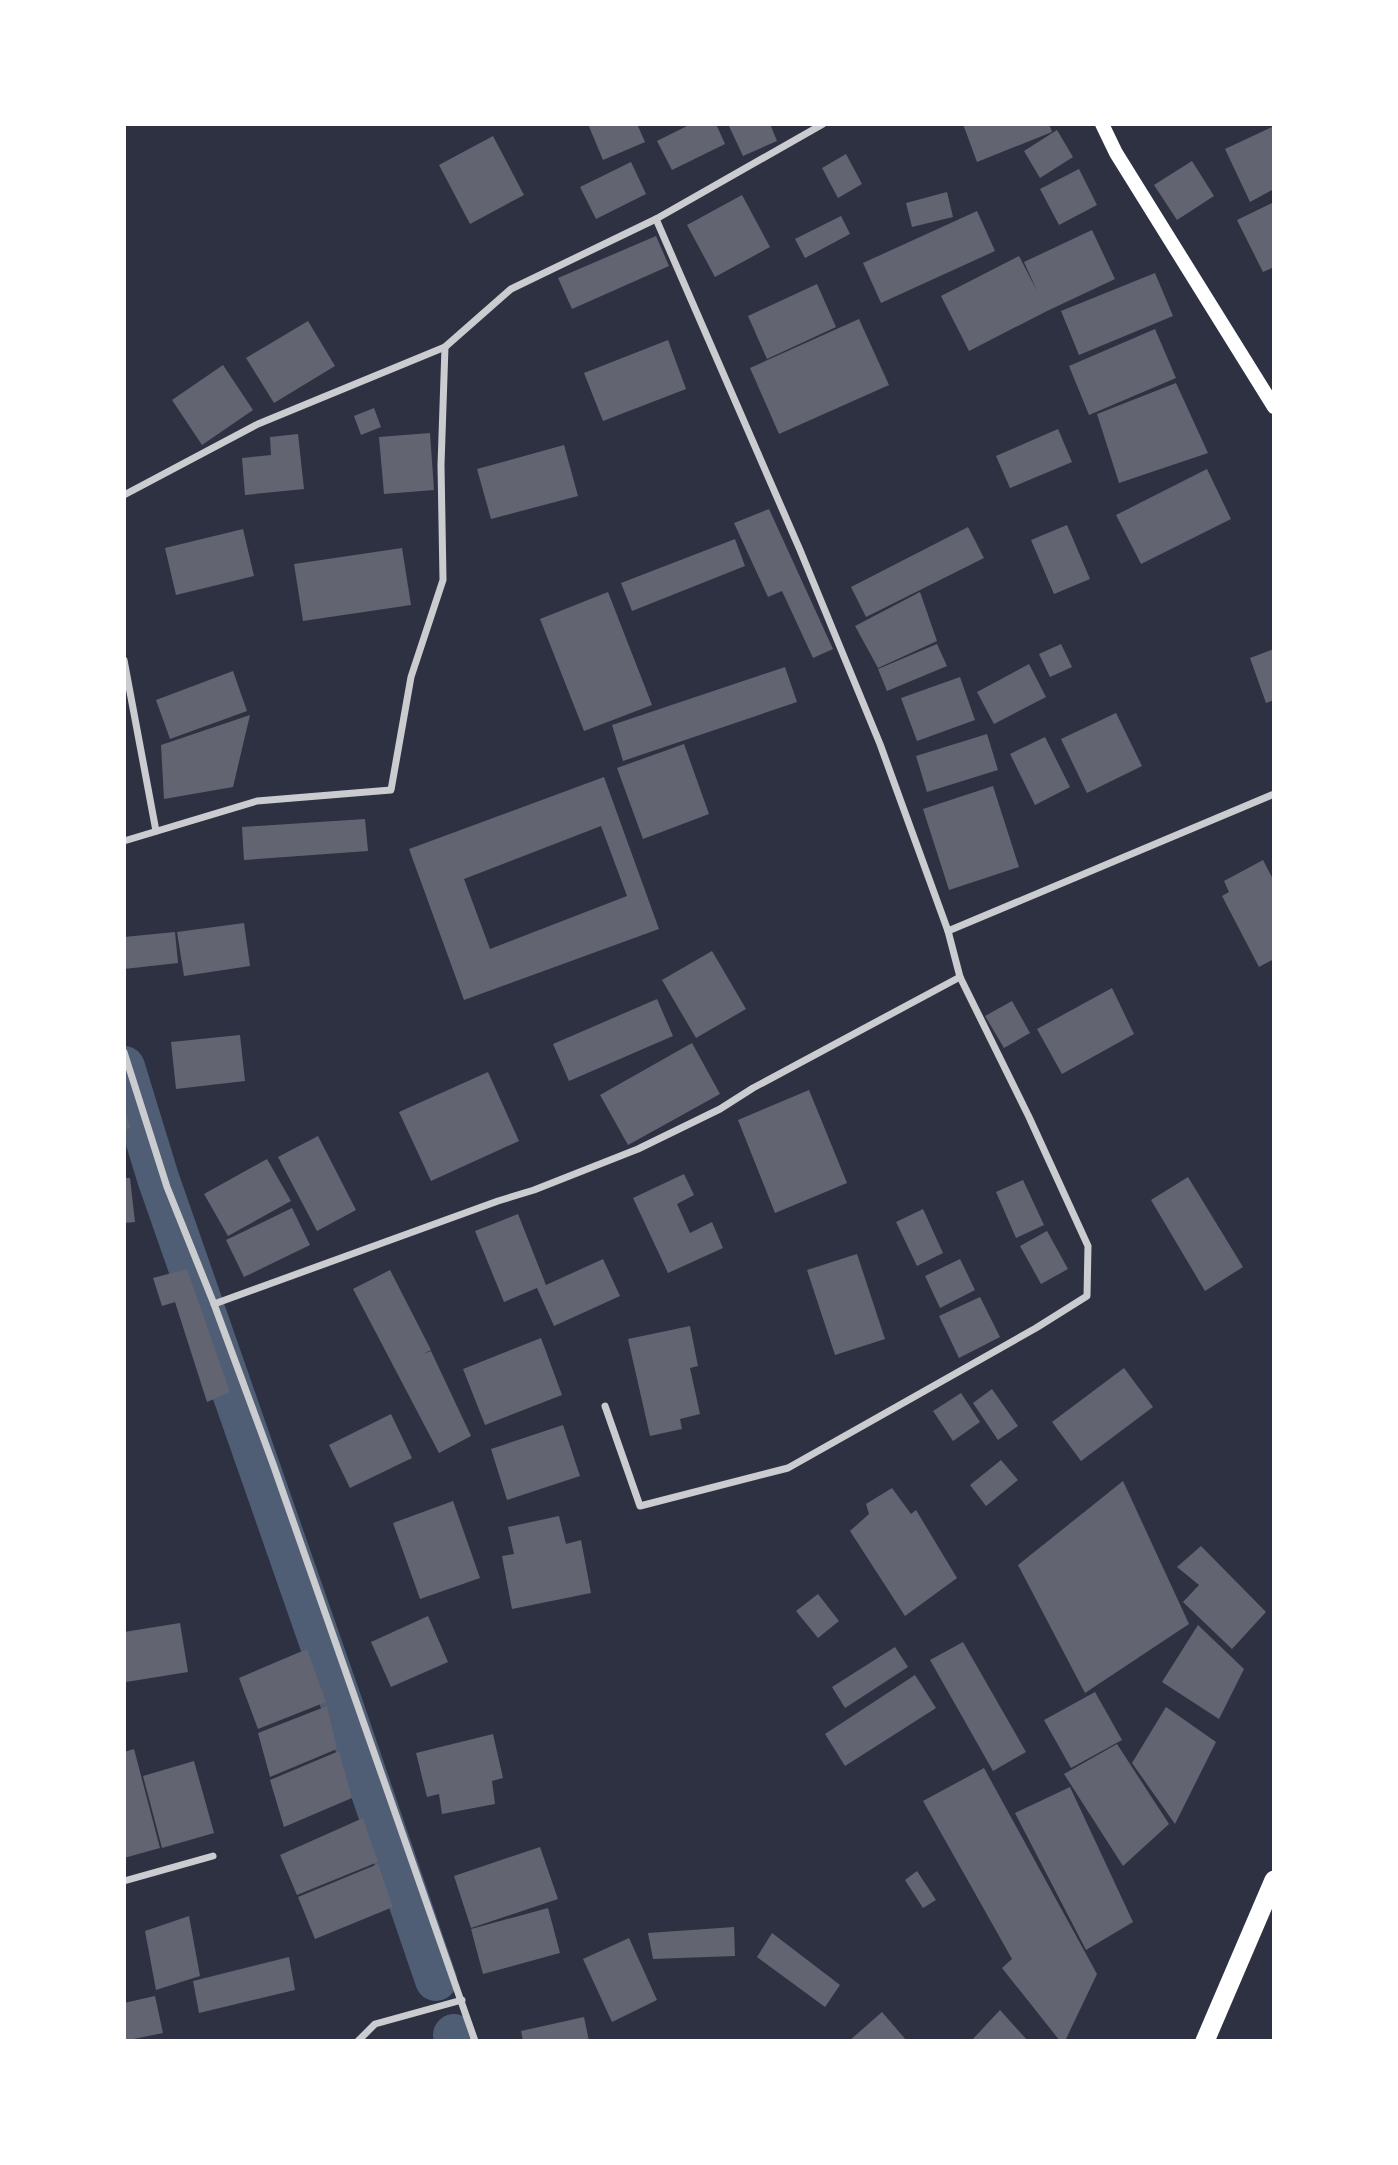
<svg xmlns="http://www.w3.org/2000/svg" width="1398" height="2165" viewBox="0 0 1398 2165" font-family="'Open Sans',sans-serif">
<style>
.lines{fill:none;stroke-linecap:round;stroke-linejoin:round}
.canal{stroke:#4f5d75;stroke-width:42}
.building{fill:#626471;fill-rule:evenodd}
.minor{stroke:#caccd0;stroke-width:7}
.secondary{stroke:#fff;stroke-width:14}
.trunk{stroke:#fff;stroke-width:19}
</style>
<rect width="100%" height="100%" fill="#2d3142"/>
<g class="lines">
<g class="canal">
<path d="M124 1067 158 1178 341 1702 436 1980"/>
<path d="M454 2035 456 2041"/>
</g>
</g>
<g class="building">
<path d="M588 124H637L645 142 603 160Z"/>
<path d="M691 124H716L725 144 672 170 657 141Z"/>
<path d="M728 124H770L777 141 743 156Z"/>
<path d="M963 124H1049L1052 132 977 162Z"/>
<path d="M1274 126V189L1250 202 1225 149Z"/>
<path d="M1057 130 1073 157 1040 178 1024 151Z"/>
<path d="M493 136 524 195 470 224 439 165Z"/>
<path d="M846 154 862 184 838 198 822 168Z"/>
<path d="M1192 161 1214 196 1177 220 1154 185Z"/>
<path d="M631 162 646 194 596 219 580 187Z"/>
<path d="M1079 169 1097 205 1059 225 1040 189Z"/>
<path d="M947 192 953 217 912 227 906 203Z"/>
<path d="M742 195 770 247 715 277 687 225Z"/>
<path d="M1274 202V267L1263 272 1237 220Z"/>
<path d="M977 211 995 251 881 303 863 263Z"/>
<path d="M841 216 850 234 805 258 795 239Z"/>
<path d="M1092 230 1115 279 1047 311 969 351 941 296 1019 256 1037 291 1024 262Z"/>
<path d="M656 236 669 266 572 309 558 278Z"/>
<path d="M1155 273 1173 316 1079 355 1061 311Z"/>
<path d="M817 284 836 327 767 359 748 316Z"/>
<path d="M859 319 889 385 779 434 750 368Z"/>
<path d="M308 321 335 366 274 403 246 358Z"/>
<path d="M1155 329 1176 378 1089 415 1069 366Z"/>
<path d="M668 340 686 389 603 421 584 373Z"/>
<path d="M223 365 253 410 202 445 172 400Z"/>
<path d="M1176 383 1208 453 1119 483 1097 414Z"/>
<path d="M374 408 381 427 361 435 354 416Z"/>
<path d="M1058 429 1072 462 1010 488 996 456Z"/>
<path d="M430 433 434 490 384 494 379 437Z"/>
<path d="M298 434 304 489 245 495 242 458 271 455 270 437Z"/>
<path d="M564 445 578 496 491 519 477 469Z"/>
<path d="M1207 469 1231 519 1141 564 1116 515Z"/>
<path d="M769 509 833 649 813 658 782 591 768 597 734 523Z"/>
<path d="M1067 525 1090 579 1054 594 1031 540Z"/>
<path d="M968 527 984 558 866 617 851 587Z"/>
<path d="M243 529 254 576 176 595 165 548Z"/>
<path d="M735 539 745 566 632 611 621 583Z"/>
<path d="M402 548 411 605 303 621 294 564Z"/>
<path d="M608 592 652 705 584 731 540 619Z"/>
<path d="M920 592 937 641 878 668 855 626Z"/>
<path d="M937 644 947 666 887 691 878 669Z"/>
<path d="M1061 644 1072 667 1050 677 1039 654Z"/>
<path d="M1274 649V700L1266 703 1250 658Z"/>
<path d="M1029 664 1046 697 994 724 977 692Z"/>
<path d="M785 667 797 702 623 761 612 725Z"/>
<path d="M233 671 247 711 170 739 156 700Z"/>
<path d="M960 677 975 720 917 741 901 698Z"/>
<path d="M1116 713 1142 766 1087 793 1061 739Z"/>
<path d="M250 715 233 787 164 799 161 745Z"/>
<path d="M987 734 998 770 927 792 916 756Z"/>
<path d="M1045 737 1070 787 1035 805 1010 754Z"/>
<path d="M684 744 709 814 643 839 617 768Z"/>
<path d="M604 777 659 929 464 1000 409 849ZM601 826 627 896 490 949 464 879Z"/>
<path d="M993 786 1019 867 949 890 923 809Z"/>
<path d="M365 819 368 851 244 860 242 827Z"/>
<path d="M1263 860 1274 881V959L1259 967 1222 896 1229 892 1224 881Z"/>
<path d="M244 923 250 966 184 976 177 932Z"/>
<path d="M175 932 178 963 124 969V937Z"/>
<path d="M712 951 746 1009 696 1038 662 980Z"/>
<path d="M1112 988 1134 1034 1062 1074 1037 1029Z"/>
<path d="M657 999 673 1036 569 1081 553 1044Z"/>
<path d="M1012 1001 1030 1033 1004 1048 985 1016Z"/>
<path d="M240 1035 245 1081 176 1089 171 1042Z"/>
<path d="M692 1043 720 1094 628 1145 600 1095Z"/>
<path d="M488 1072 519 1141 431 1181 399 1112Z"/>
<path d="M809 1090 847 1183 775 1213 738 1120Z"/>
<path d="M124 1109 131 1128 124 1130Z"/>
<path d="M318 1136 356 1210 317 1231 278 1157Z"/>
<path d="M267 1159 291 1201 228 1236 204 1194Z"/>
<path d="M684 1174 694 1195 677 1204 690 1233 712 1222 723 1248 668 1273 633 1198Z"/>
<path d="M1188 1177 1243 1267 1205 1291 1151 1200Z"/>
<path d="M124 1178H130L135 1222 124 1223Z"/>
<path d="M1023 1180 1044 1225 1016 1238 996 1192Z"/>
<path d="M292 1208 310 1245 244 1277 226 1240Z"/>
<path d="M923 1209 943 1253 917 1266 896 1222Z"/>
<path d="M518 1214 546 1285 603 1259 620 1296 554 1326 537 1288 504 1302 475 1231Z"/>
<path d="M1047 1231 1068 1269 1041 1284 1020 1246Z"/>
<path d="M857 1254 885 1339 835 1355 807 1270Z"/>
<path d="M960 1259 975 1290 940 1308 925 1276Z"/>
<path d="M187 1269 230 1392 207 1402 175 1302 162 1306 153 1278Z"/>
<path d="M390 1270 431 1350 423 1354 431 1351 471 1436 439 1453 353 1289Z"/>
<path d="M980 1297 1000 1337 959 1358 939 1316Z"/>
<path d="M690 1326 698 1366 690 1368 700 1414 680 1419 682 1429 650 1436 628 1339Z"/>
<path d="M541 1338 562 1395 485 1425 463 1369Z"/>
<path d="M1124 1368 1153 1407 1081 1461 1052 1422Z"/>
<path d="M992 1389 1018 1426 998 1440 973 1403Z"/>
<path d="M961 1393 980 1422 953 1441 933 1411Z"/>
<path d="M391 1414 412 1458 350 1488 329 1445Z"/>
<path d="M563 1425 580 1476 507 1500 491 1449Z"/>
<path d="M1001 1460 1018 1480 986 1506 970 1485Z"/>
<path d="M1123 1481 1189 1624 1085 1693 1018 1565Z"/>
<path d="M892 1488 911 1514 916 1510 957 1578 905 1616 850 1531 869 1514 866 1504Z"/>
<path d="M453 1501 480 1578 420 1599 393 1523Z"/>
<path d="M559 1516 566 1544 581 1540 591 1593 512 1609 502 1556 514 1554 508 1527Z"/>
<path d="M1201 1546 1266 1612 1232 1649 1183 1602 1199 1585 1177 1567Z"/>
<path d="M818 1594 839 1621 818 1638 796 1611Z"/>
<path d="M428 1616 448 1662 391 1687 371 1642Z"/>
<path d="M180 1623 188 1672 126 1682 124 1632Z"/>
<path d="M1198 1625 1244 1669 1219 1719 1162 1682Z"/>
<path d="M963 1642 1026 1752 993 1771 930 1660Z"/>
<path d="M895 1647 908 1667 845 1708 832 1687Z"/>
<path d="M307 1649 326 1702 258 1729 239 1678Z"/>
<path d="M915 1675 936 1708 845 1766 825 1734Z"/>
<path d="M1095 1692 1122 1740 1071 1768 1044 1720Z"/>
<path d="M327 1706 337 1749 270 1777 258 1733Z"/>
<path d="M1166 1707 1216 1742 1175 1824 1132 1763Z"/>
<path d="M493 1734 503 1778 492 1781 495 1804 442 1814 439 1794 427 1797 416 1753Z"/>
<path d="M1117 1744 1169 1824 1123 1866 1064 1774Z"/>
<path d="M134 1749 160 1848 124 1858V1752Z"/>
<path d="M339 1751 352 1798 284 1827 270 1780Z"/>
<path d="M194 1761 214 1833 162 1848 143 1776Z"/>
<path d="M984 1768 1097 1974 1065 2041H1060L1002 1968 1012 1959 923 1801Z"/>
<path d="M1070 1787 1133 1922 1086 1950 1015 1813Z"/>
<path d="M363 1818 378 1862 297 1895 280 1855Z"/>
<path d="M540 1847 558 1899 471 1928 454 1876Z"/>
<path d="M378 1864 393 1907 315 1939 298 1897Z"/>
<path d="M917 1871 936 1900 923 1908 905 1880Z"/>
<path d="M548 1908 560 1953 483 1974 471 1929Z"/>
<path d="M189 1916 200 1976 156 1990 145 1931Z"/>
<path d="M734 1927 735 1956 653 1959 648 1933Z"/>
<path d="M772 1933 840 1985 825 2007 757 1957Z"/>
<path d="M629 1938 657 2000 612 2022 583 1959Z"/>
<path d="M289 1957 295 1990 199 2013 193 1981Z"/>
<path d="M155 1996 163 2033 124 2041V2003Z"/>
<path d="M1000 2010 1028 2041H971Z"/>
<path d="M882 2012 907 2041H849Z"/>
<path d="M584 2017 589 2041H523L521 2031Z"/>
</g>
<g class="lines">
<g class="minor">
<path d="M124 495 258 424 445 347"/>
<path d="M124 660 156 831"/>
<path d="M124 841 257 801 391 790 411 677 443 580 441 465 445 347 511 289 656 219 823 124"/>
<path d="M948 931 1274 794"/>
<path d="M124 1052 167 1187 214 1304 273 1464 475 2041"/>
<path d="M214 1304 498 1201 534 1190 638 1149 720 1109 753 1088 960 977"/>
<path d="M605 1406 640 1506 788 1468 1036 1328 1087 1296 1088 1246 1029 1117 960 977 948 931 880 744 800 550 656 219"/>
<path d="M124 1881 213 1856"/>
<path d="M358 2041 375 2024 462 2000"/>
</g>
<path class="secondary" d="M1102 124 1116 153 1274 407"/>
<path class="trunk" d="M1205 2041 1274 1880"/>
</g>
<rect width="1398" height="2165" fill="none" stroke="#ffffff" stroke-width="252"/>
</svg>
